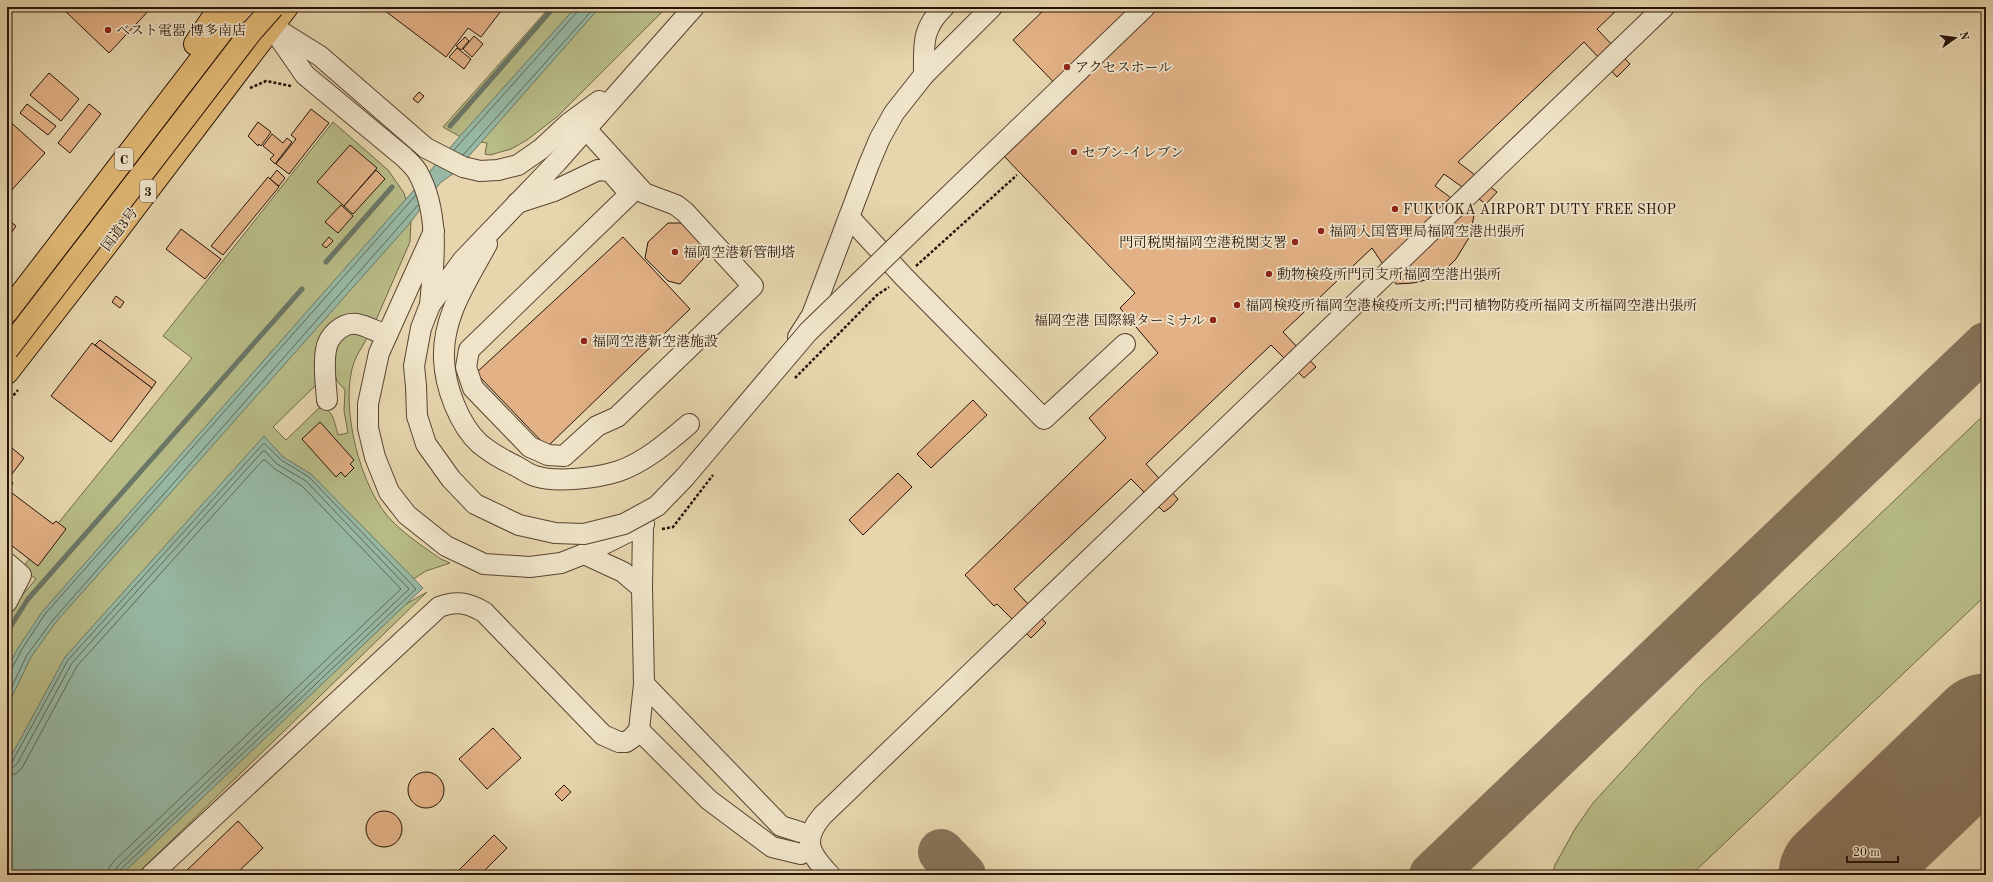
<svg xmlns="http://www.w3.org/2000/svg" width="1993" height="882" viewBox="0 0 1993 882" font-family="'Old Standard TT','Noto Serif JP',serif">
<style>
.green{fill:#b8bc87;stroke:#706848}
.water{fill:#97b9a5;stroke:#6b7767}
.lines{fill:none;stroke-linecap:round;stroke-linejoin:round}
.shore{stroke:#606657;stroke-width:1}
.stream{stroke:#6b7767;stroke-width:5}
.taxiway{stroke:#87745b;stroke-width:46}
.runway{stroke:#87745b;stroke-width:115}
.building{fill:#e2b186;stroke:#281409}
.minor-casing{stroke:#584432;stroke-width:22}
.highway-casing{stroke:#281409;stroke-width:24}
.path{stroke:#281409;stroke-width:2.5;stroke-dasharray:3 2;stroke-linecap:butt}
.minor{stroke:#efe4ca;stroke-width:20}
.highway{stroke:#e3ba76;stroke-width:22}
.minor-bridge-casing{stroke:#584432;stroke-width:22;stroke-linecap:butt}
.highway-bridge-casing{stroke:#281409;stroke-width:24;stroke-linecap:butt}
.minor-bridge{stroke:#efe4ca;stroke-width:20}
.highway-bridge{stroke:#e3ba76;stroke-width:22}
.poi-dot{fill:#8f2418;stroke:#efe4ca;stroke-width:1.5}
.labels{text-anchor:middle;stroke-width:3.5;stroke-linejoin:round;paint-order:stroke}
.shield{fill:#efe4ca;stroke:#645243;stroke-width:1}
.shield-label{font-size:13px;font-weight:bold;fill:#281409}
.poi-label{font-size:14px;fill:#281409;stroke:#efe4ca;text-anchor:start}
.street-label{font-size:14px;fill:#281409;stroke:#efe4ca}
</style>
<rect width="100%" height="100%" fill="#e6d5ad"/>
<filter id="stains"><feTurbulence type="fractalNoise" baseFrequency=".005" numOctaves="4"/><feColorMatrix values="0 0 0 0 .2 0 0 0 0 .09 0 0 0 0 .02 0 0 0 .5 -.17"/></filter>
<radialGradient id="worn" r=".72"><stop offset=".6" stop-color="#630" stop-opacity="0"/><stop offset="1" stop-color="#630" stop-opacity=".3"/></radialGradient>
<g class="green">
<path d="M550 7H667L558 116 527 140 511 149 490 155 485 154 487 143 466 140 443 127Z"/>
<path d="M333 122 388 170 404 193 411 218 410 242 376 320 341 319 316 385 273 427 286 440 319 408C333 406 335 425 338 435L348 433 344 411 345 390 337 381 333 369 332 352 341 337 357 331 367 338C363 346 357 354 354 362 339 405 360 490 393 522 407 536 425 548 441 559L450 563 426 571 336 628 330 648 427 592 136 875H7V613L36 579 22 568 192 358 163 336Z"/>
<path d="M1986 413V595L1691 875H1552L1555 865 1575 829 1593 803 1700 686Z"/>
</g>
<g class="water">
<path d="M576 7H600L454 173 440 183 410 223 56 622 31 657 7 707V669L18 648 42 612 414 190 460 136Z"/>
<path d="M264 436 283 457 311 474 423 588 121 875H8L7 783 9 760 65 657Z"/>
</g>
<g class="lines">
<g class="shore">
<path d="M454 150 578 11 579 7"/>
<path d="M463 155 595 7"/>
<path d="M7 670 12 668 22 649 45 614 416 195"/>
<path d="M7 697 27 655 53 620 418 205"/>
<path d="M7 764 12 762 68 660 263 444H265L281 460 309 477 416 589 120 870 119 875"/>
<path d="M7 769 12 768 17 764 72 663 263 451H265L277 464 306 481 409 589 117 867 114 875"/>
<path d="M7 775 15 774 22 768 77 666 263 460H265L275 469 302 486 401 589 113 862 109 868 108 875"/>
</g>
<g class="stream">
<path d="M450 126 554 7"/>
<path d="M326 262 392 187"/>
<path d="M7 632 28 599 302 289"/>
</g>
<g class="taxiway">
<path d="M941 852 963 875"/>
<path d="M1432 875 1986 345"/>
</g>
<path class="runway" d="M1836 875 1986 731"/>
</g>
<g class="building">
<path d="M61 7H152L109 53Z"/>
<path d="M380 7H504L481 37 468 28 446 57Z"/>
<path d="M1047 7H1158L1066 95 1013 40Z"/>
<path d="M1158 7H1620L1597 29 1630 64 1617 77 1584 42 1458 162 1497 192 1486 204 1444 174 1435 186 1474 215 1470 236 1456 259 1447 268 1426 280 1413 283 1396 284 1372 248 1283 332 1316 367 1304 378 1271 345 1146 464 1178 499 1171 507 1164 512 1131 479 1014 589 1046 623 1031 638 997 604 994 606 965 575 1106 438 1089 418 1158 353 1120 308 1135 293 1003 155Z"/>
<path d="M474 36 483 44 472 57 463 49Z"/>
<path d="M465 37 469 41 461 50 456 46Z"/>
<path d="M457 48 471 59 464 69 449 57Z"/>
<path d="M49 73 79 99 61 121 30 95Z"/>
<path d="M419 92 424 96 418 103 413 99Z"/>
<path d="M27 104 56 126 48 135 20 113Z"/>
<path d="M89 104 101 114 70 153 58 143Z"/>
<path d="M311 109 329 123 289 174 276 164 296 139 291 135Z"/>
<path d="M7 119 45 153 9 193 7 191Z"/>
<path d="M258 122 271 132 261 146 259 144 258 146 248 136Z"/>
<path d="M272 134 283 143 287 138 292 142 275 164 270 159 274 155 263 146Z"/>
<path d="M350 145 377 168 344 206 317 182Z"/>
<path d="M277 170 285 178 279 186 270 179Z"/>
<path d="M376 170 385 179 353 214 344 206Z"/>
<path d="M268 177 279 187 223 255 211 246Z"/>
<path d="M341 205 353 216 338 233 325 222Z"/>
<path d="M7 219 16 226 7 239Z"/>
<path d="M668 223H685L704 245 703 259 680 284 668 281 645 258 648 242Z"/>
<path d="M181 229 221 259 205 279 166 249Z"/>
<path d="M329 237 333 241 326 248 322 245Z"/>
<path d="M623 237 690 309 547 447 476 373Z"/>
<path d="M116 296 124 302 120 308 112 302Z"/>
<path d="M100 340 156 382 152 388 95 345Z"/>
<path d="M92 343 152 388 111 442 51 396Z"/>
<path d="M973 400 987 415 931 468 917 454Z"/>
<path d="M320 422 354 460 350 464 354 468 345 477 341 472 336 477 302 439Z"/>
<path d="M7 444 24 458 9 478 7 477Z"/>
<path d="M898 473 912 487 863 535 849 520Z"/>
<path d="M7 478 13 483 8 490 53 524 56 521 66 529 38 566 7 542Z"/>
<path d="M493 728 521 758 487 789 459 759Z"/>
<circle cx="426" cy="790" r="18"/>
<path d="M564 785 571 792 562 801 555 794Z"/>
<circle cx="384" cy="829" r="18"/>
<path d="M238 821 263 848 235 875H182Z"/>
<path d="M494 835 507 848 480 875H454Z"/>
</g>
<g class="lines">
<g class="minor-casing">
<g id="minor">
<path d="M241 7 320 56 426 148 463 167 480 171 498 170 518 165 541 149 569 123 599 101"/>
<path d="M276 33 305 75 404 157C409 162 415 167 418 173 440 213 434 262 430 305"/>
<path d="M924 75C924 45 921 29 944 7"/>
<path d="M517 203 554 191 598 170 610 171 630 194 469 350 466 367 473 388 530 447 548 455 564 456 597 426 617 417 753 286 685 212 676 205 644 193 586 129"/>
<path d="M849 217 904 277 1044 419 1125 344"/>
<path d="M434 231 379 353 368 404V428L375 457 389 492 407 515 446 546 484 564 530 567 561 563 584 554 644 524"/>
<path d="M906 237 1145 7"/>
<path d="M487 244C468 280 442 316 444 359 445 387 459 425 480 444 491 453 503 460 516 466 522 469 528 474 535 476 556 483 598 478 619 471 645 462 668 442 689 424"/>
<path d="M798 337 812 315 869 164 880 138 894 113 924 75 992 7"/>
<path d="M416 386 414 366 421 328 430 305 463 260 557 162 694 7"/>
<path d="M327 400C326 384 323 366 326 350 328 336 342 322 357 324 367 326 377 332 387 335"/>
<path d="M584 554 623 572 642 588"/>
<path d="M7 563 21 575 7 602"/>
<path d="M644 684 781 826 800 832"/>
<path d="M639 730 709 800 772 847 801 854"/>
<path d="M151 875 439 607C457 600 468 603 484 612L603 735 619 742H626L632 738 639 730 644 684 642 588 643 525"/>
<path d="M830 875C810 854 801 841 822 816L1664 7"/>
</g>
</g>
<g class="highway-casing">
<g id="highway">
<path d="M195 44 220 7"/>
<path d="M7 312 241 7"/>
<path d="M7 373 108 243 287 7"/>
</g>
</g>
<g class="path">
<path d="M250 88 266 81 291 86"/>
<path d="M916 266 1017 175"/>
<path d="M795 378 877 295 889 287"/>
<path d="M7 403 18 390"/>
<path d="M662 529 673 527 713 475"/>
</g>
<use href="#minor" class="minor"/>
<use href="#highway" class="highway"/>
<g class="minor-bridge-casing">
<path id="minor-bridge" d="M416 386 417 416 426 444 451 479 475 504 519 525 555 533 584 534 624 524 657 506 685 477 808 332 906 237"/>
</g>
<g class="highway-bridge-casing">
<path id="highway-bridge" d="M7 350 251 32 273 7"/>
</g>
<use href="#minor-bridge" class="minor-bridge"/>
<use href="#highway-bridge" class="highway-bridge"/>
</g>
<g class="poi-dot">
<circle cx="108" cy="30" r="4"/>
<circle cx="1067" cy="67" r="4"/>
<circle cx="1074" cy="152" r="4"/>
<circle cx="1395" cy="209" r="4"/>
<circle cx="1321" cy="231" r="4"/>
<circle cx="1295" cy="242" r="4"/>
<circle cx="675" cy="252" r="4"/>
<circle cx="1269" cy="274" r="4"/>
<circle cx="1237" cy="305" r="4"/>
<circle cx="1213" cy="320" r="4"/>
<circle cx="584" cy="341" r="4"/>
</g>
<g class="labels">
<g class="shield">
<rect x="115" y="148" width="18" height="22" rx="3"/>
<rect x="140" y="180" width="16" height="22" rx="3"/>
</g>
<g class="shield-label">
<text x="124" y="164">C</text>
<text x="148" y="196">3</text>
</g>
<g class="poi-label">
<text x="116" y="35">ベスト電器 博多南店</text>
<text x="1075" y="72">アクセスホール</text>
<text x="1082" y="157">セブン-イレブン</text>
<text x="1403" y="214">FUKUOKA AIRPORT DUTY FREE SHOP</text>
<text x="1329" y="236">福岡入国管理局福岡空港出張所</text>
<text x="1287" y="247" text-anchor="end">門司税関福岡空港税関支署</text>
<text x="683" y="257">福岡空港新管制塔</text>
<text x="1277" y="279">動物検疫所門司支所福岡空港出張所</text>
<text x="1245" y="310">福岡検疫所福岡空港検疫所支所;門司植物防疫所福岡支所福岡空港出張所</text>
<text x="1205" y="325" text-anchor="end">福岡空港 国際線ターミナル</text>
<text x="592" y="346">福岡空港新空港施設</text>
</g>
<g class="street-label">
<text transform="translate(119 229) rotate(-53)" y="5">国道3号</text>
</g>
</g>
<rect width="1993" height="882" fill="none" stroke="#e6d5ad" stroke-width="24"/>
<rect x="8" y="8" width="1977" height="866" fill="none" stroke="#281409" stroke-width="2"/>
<rect x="12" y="12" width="1969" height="858" fill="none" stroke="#281409"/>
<g transform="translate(1955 38) rotate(76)" stroke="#efe4ca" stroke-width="3" paint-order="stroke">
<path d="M0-3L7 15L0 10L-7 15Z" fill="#281409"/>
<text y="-6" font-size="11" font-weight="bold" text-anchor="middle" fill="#281409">N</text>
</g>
<path d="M1847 856v6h51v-6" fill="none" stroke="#281409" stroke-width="2"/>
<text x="1853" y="856" font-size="12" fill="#281409" stroke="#efe4ca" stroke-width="3" paint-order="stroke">20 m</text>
<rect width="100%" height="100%" filter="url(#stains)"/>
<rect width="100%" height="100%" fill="url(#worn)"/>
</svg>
